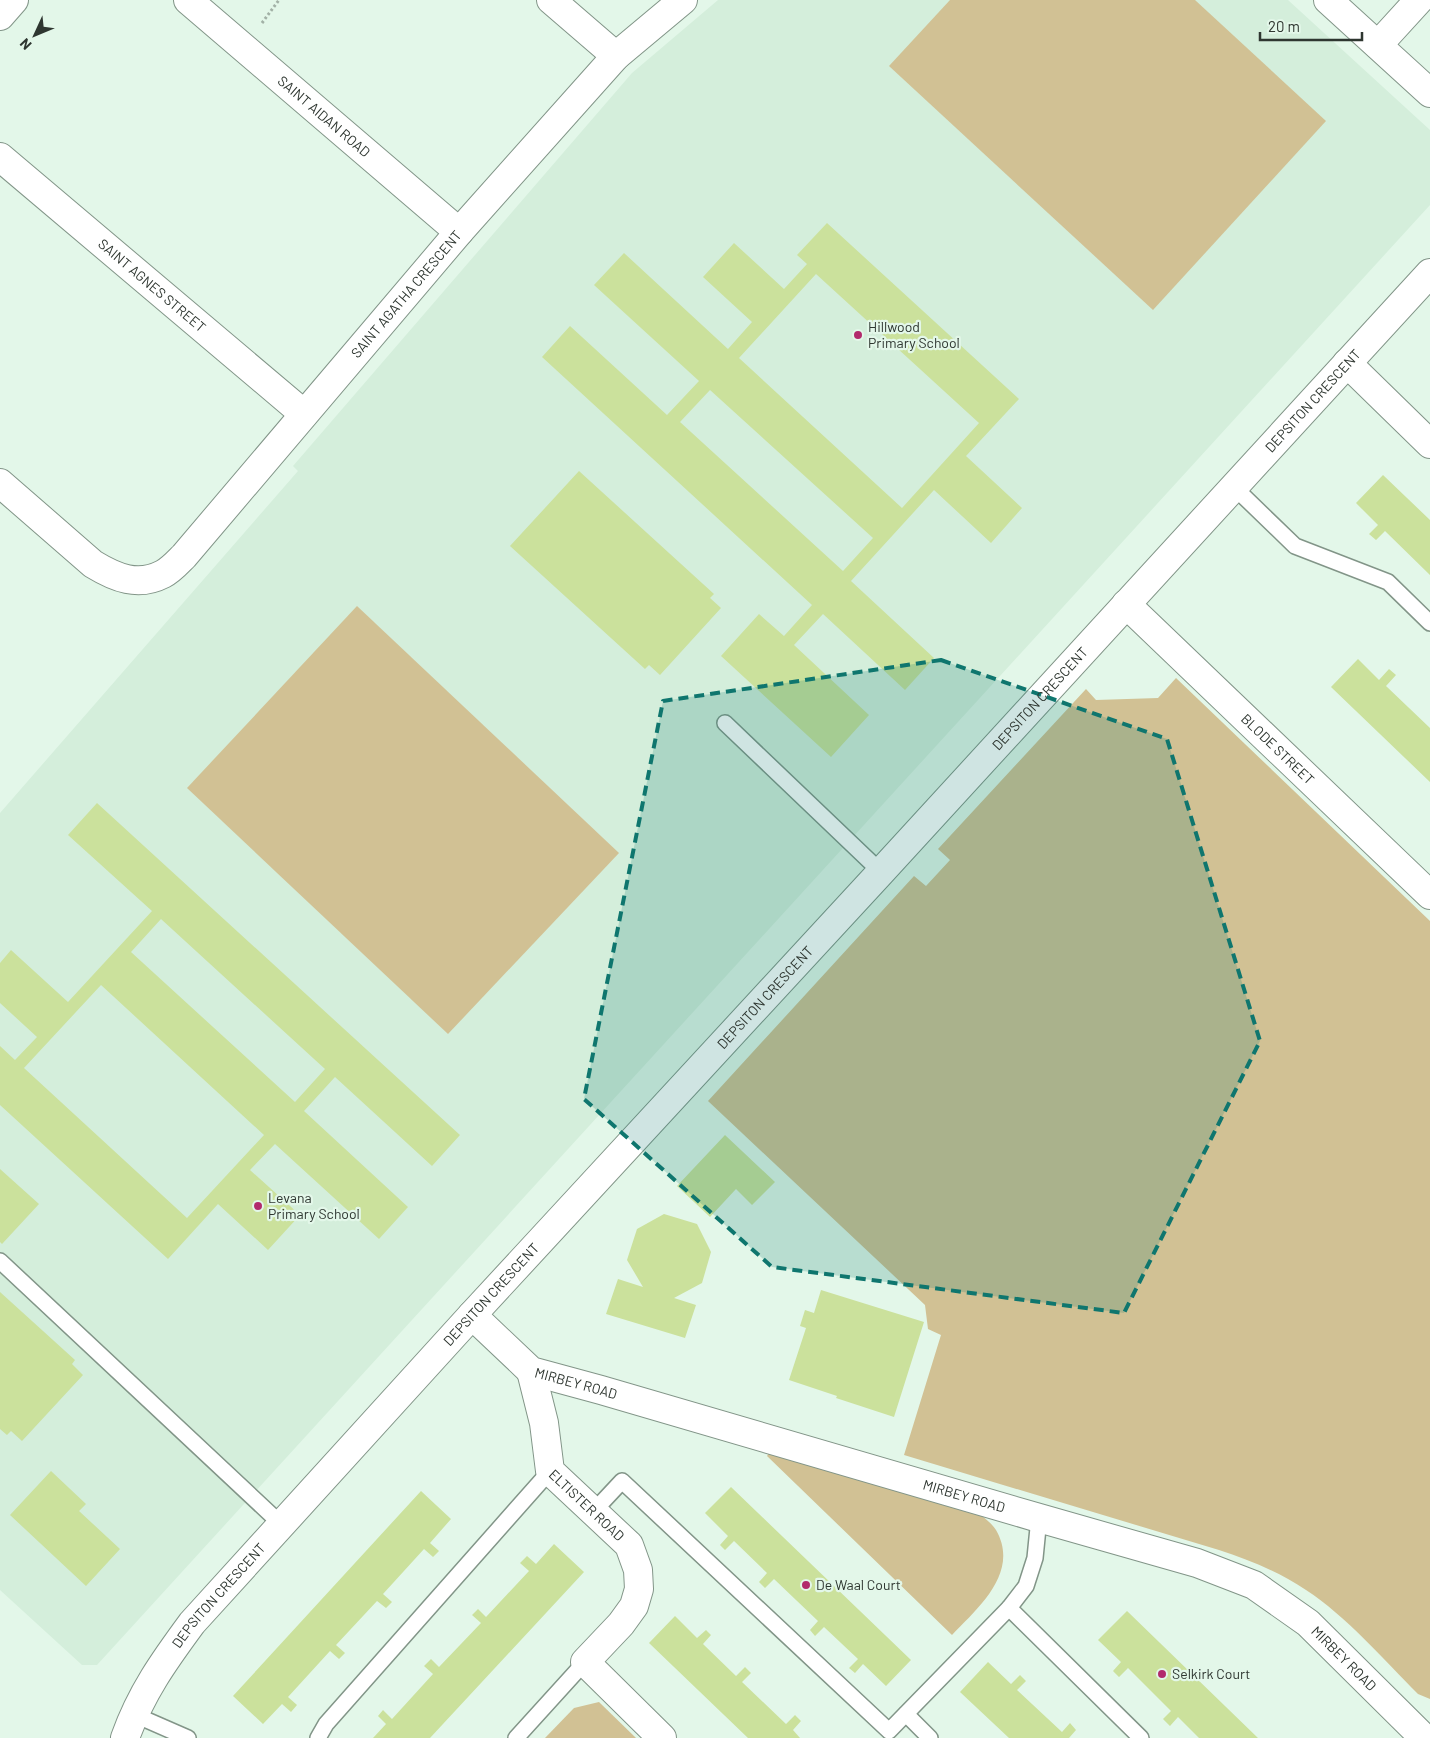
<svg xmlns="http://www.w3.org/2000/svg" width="1430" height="1738" viewBox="0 0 1430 1738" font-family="Barlow,sans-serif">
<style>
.built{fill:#d4eedb}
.green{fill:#d1c194}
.building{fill:#cbe19c;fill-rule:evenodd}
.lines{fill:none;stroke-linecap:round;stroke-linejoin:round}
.service-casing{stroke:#829588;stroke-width:18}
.minor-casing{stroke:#829588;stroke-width:30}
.tertiary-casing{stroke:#829588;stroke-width:30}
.path{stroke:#a2b1a6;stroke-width:3;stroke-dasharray:2.5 2.5;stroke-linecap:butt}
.service{stroke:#fff;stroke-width:15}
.minor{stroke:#fff;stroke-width:28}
.tertiary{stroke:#fff;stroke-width:28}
.marked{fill:#0f766e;fill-opacity:0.2;stroke:#0f766e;stroke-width:4;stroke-dasharray:10 6;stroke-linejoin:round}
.poi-dot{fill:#b22a6c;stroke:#e3f7e9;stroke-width:2}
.labels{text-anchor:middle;stroke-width:4.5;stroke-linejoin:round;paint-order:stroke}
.street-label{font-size:14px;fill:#2e3630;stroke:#e3f7e9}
.poi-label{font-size:14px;fill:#2e3630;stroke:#e3f7e9;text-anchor:start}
</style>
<rect width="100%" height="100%" fill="#e3f7e9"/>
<path class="built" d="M718 0H1288L1430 130V205L97 1665H82L0 1590V813L298 471 293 466 632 73Z"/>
<g class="green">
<path d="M950 0H1195L1326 121 1153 310 889 66Z"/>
<path d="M357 606 619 853 448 1034 187 788Z"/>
<path d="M1176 678 1430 921V1699L1418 1694C1384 1660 1346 1616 1306 1590 1280 1572 1249 1560 1219 1550L904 1455 941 1335 928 1329 925 1305 708 1101 914 876 926 886 950 860 938 849 1086 689 1096 700 1158 698Z"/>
<path d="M769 1453 982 1516C987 1520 993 1525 996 1530 1020 1572 979 1607 952 1635L767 1456Z"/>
<path d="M599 1702 636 1738H545L574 1708Z"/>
</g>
<g class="building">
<path d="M827 223 1019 399 966 456 1022 508 991 543 934 490 851 581 934 658 905 690 823 614 794 645 869 715 831 757 721 656 759 614 784 636 812 605 542 357 570 326 667 415 699 381 594 285 624 253 728 349 752 322 703 277 734 243 784 289 807 264 797 255ZM816 274 979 423 902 508 739 358ZM710 390 873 538 843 571 680 422Z"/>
<path d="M579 471 714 594 710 598 721 608 660 675 649 665 645 669 510 546Z"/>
<path d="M1383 475 1430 520V575L1385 531 1376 540 1369 534 1378 525 1356 503Z"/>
<path d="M1358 659 1379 680 1389 669 1396 675 1386 686 1430 728V782L1331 687Z"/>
<path d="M97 803 460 1135 432 1166 335 1077 304 1111 408 1207 379 1239 275 1144 250 1170 300 1215 268 1250 218 1204 168 1259 0 1105V1046L15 1060 37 1037 0 1003V963L11 950 68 1002 152 911 68 835ZM161 919 325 1069 295 1102 131 952ZM101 985 264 1135 187 1218 24 1068Z"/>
<path d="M725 1135 775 1182 752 1205 736 1189 710 1217 677 1186Z"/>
<path d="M0 1169 39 1204 2 1244 0 1242Z"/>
<path d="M664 1214 697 1224 711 1252 702 1283 674 1298 696 1305 685 1338 606 1314 618 1279 643 1287 627 1260 637 1229Z"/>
<path d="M821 1290 924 1322 894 1417 836 1398 837 1396 789 1380 806 1328 800 1326 805 1310 814 1313Z"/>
<path d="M0 1292 75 1360 72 1364 83 1375 22 1441 11 1431 7 1435 0 1429Z"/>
<path d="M51 1471 86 1504 79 1511 120 1549 86 1586 10 1515Z"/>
<path d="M731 1487 911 1660 886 1686 863 1664 855 1673 849 1668 858 1659 824 1627 815 1636 810 1630 818 1621 774 1579 765 1588 759 1582 767 1573 734 1541 725 1550 720 1545 728 1536 705 1513Z"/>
<path d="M421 1491 451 1519 430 1543 439 1551 433 1557 424 1549 383 1594 392 1602 386 1608 377 1601 336 1645 345 1653 339 1659 330 1651 288 1697 297 1705 291 1712 282 1704 263 1724 233 1696Z"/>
<path d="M554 1544 584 1572 430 1738H373L386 1724 378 1716 383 1710 392 1719 433 1674 424 1666 431 1659 439 1667 481 1623 472 1615 478 1609 486 1617 529 1571 520 1563 527 1556 536 1564Z"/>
<path d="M1127 1611 1258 1738H1199L1178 1717 1170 1726 1163 1719 1171 1711 1128 1668 1119 1677 1113 1671 1121 1662 1098 1640Z"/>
<path d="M675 1616 697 1638 706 1630 711 1635 703 1644 736 1676 745 1667 751 1673 742 1682 786 1724 795 1715 801 1721 793 1730 800 1738H748L649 1643Z"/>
<path d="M988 1662 1011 1684 1020 1675 1026 1681 1017 1690 1062 1732 1070 1723 1076 1730 1069 1738H1009L960 1692Z"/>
</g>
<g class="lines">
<g class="service-casing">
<g id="service">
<path d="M1234 487 1295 546 1388 582 1430 623"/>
<path d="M725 723 881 872"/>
<path d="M0 1261 281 1524"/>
<path d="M593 1512 622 1481 889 1731 1009 1608 1026 1586 1035 1558 1039 1518"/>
<path d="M1009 1608 1141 1738"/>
<path d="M133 1714 188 1738"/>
<path d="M906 1714 930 1738"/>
<path d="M318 1738 326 1724 550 1471"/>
<path d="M516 1738 585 1662"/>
</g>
</g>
<g class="minor-casing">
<g id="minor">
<path id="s1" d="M188 0 459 232"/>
<path d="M551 0 616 56"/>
<path d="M1328 0 1430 93"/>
<path d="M0 16 14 0"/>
<path d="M1378 45 1419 0"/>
<path id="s2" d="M0 157 304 414"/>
<path d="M1347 363 1430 444"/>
<path id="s3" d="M0 483 93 564C116 578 138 587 163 574 171 570 178 562 184 556L459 232 616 56 683 0"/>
<path id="s4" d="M1126 604 1430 895"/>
<path id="s5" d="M472 1315 531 1371 601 1390 1039 1518 1197 1563 1254 1585 1308 1623 1424 1738"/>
<path id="s6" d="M531 1371 544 1423 550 1471 629 1545 638 1570 639 1589 634 1606 621 1624 585 1662 662 1738"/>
</g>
</g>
<g class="tertiary-casing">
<g id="tertiary">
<path id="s7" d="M125 1738C141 1693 164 1661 192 1623L472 1315 881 872 1430 273"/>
</g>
</g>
<path class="path" d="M262 23 279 0"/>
<use href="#service" class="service"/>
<use href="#minor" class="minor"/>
<use href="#tertiary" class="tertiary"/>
</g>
<path class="marked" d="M941 660 1167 739 1260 1041 1124 1313 772 1267 584 1099 663 701Z"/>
<g class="poi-dot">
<circle cx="858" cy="335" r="5"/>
<circle cx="258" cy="1206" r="5"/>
<circle cx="806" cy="1585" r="5"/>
<circle cx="1162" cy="1674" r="5"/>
</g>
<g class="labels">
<g class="street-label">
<text dy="5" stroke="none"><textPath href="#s1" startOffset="179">SAINT AIDAN ROAD</textPath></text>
<text dy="5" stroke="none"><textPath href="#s2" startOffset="199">SAINT AGNES STREET</textPath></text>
<text dy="5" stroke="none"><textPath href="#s3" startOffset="569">SAINT AGATHA CRESCENT</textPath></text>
<text dy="5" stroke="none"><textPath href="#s7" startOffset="1792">DEPSITON CRESCENT</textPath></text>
<text dy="5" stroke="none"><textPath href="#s7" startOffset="1388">DEPSITON CRESCENT</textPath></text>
<text dy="5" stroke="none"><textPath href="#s4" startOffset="210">BLODE STREET</textPath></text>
<text dy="5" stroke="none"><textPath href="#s7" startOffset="982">DEPSITON CRESCENT</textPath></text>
<text dy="5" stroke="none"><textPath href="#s7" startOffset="578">DEPSITON CRESCENT</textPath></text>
<text dy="5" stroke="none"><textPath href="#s5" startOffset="128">MIRBEY ROAD</textPath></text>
<text dy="5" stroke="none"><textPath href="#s5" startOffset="532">MIRBEY ROAD</textPath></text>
<text dy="5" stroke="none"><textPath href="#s6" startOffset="152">ELTISTER ROAD</textPath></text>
<text dy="5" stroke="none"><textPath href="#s7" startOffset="172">DEPSITON CRESCENT</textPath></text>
<text dy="5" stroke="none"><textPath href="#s5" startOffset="952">MIRBEY ROAD</textPath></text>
</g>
<g class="poi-label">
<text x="868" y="332">Hillwood<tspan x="868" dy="16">Primary School</tspan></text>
<text x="268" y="1203">Levana<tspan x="268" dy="16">Primary School</tspan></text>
<text x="816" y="1590">De Waal Court</text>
<text x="1172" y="1679">Selkirk Court</text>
</g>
</g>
<g transform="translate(35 35) rotate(226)" stroke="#e3f7e9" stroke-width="4" paint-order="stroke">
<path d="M0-4L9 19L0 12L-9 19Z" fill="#2e3630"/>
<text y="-8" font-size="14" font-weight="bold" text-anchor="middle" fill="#2e3630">N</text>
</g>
<path d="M1260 32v8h102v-8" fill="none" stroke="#2e3630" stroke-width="2.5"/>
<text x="1268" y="32" font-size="15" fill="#2e3630" stroke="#e3f7e9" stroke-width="4" paint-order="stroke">20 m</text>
</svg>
